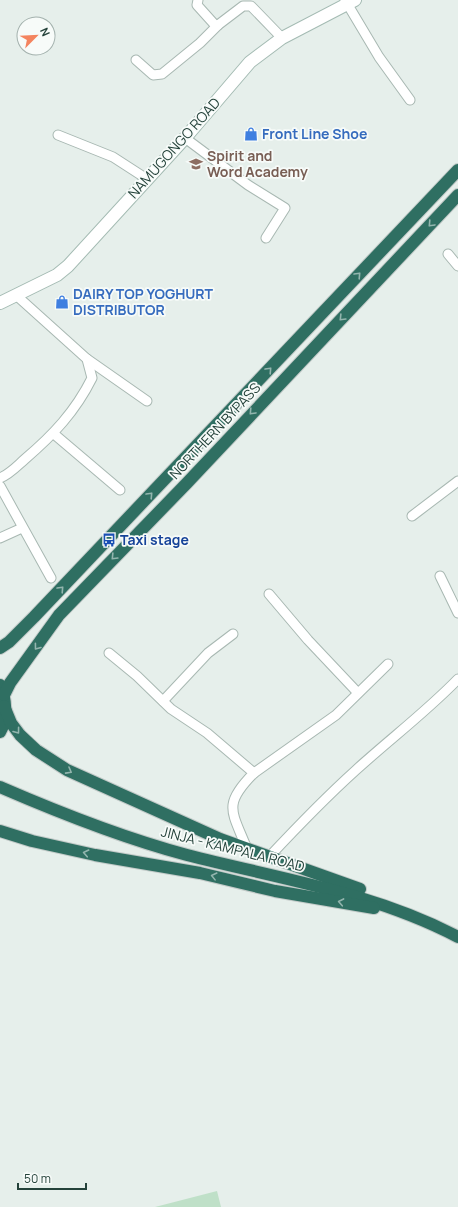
<svg xmlns="http://www.w3.org/2000/svg" width="458" height="1207" viewBox="0 0 458 1207" font-family="Manrope,sans-serif">
<style>
.park{fill:#bfe0c8}
.lines{fill:none;stroke-linecap:round;stroke-linejoin:round}
.street-casing{stroke:#a8b8b2;stroke-width:11}
.secondary-casing{stroke:#a4bbb3;stroke-width:14}
.highway-casing{stroke:#c2cac8;stroke-width:14}
.street{stroke:#fff;stroke-width:9}
.secondary{stroke:#fff;stroke-width:12}
.highway{stroke:#2f6f62;stroke-width:12}
.oneway{stroke:#93b5ae}
.labels{text-anchor:middle;stroke-width:3.5;stroke-linejoin:round;paint-order:stroke}
.shop-label{font-size:14px;font-weight:bold;fill:#366cbe;stroke:#f7fbf9;text-anchor:start}
.street-label{font-size:14px;fill:#24423a;stroke:#f7fbf9}
.education-label{font-size:14px;font-weight:bold;fill:#785e54;stroke:#f7fbf9;text-anchor:start}
.transit-label{font-size:14px;font-weight:bold;fill:#164399;stroke:#f7fbf9;text-anchor:start}
</style>
<rect width="100%" height="100%" fill="#e6efeb"/>
<path class="park" d="M217 1191 221 1207H155Z"/>
<g class="lines">
<g class="street-casing">
<g id="street">
<path d="M198 0 197 5 215 25H218L243 6H251L282 38"/>
<path d="M345 0 379 57 410 100"/>
<path d="M136 60 153 75 162 74 200 43 218 25"/>
<path d="M58 135 113 157 147 179"/>
<path d="M185 138 248 185 285 208 266 238"/>
<path d="M448 254 458 266"/>
<path d="M87 359 147 401"/>
<path d="M54 434 120 490"/>
<path d="M0 478C10 474 17 466 25 459 53 435 75 412 92 378L87 359 17 296"/>
<path d="M0 486 51 578"/>
<path d="M412 516 458 481"/>
<path d="M0 538 22 528"/>
<path d="M440 576 458 613"/>
<path d="M269 594 308 640 358 693"/>
<path d="M109 653 137 676 171 709 207 733 254 773C222 805 232 811 247 849"/>
<path d="M163 701 208 653 233 634"/>
<path d="M254 773 336 715 388 664"/>
<path d="M268 858C297 827 325 798 356 770 390 739 426 712 458 679"/>
</g>
</g>
<g class="secondary-casing">
<path id="secondary" d="M0 303 57 275 68 266 185 138 250 62 282 38 355 0"/>
</g>
<g class="highway-casing">
<g id="highway">
<path d="M0 648 9 642 34 617 458 170"/>
<path d="M0 685C6 698 8 719 0 732"/>
<path d="M4 695 10 683 59 615 187 483 458 195"/>
<path d="M4 706 11 723 20 735 36 750 67 770 220 839 360 889"/>
<path d="M0 787C60 813 123 838 187 855 280 879 372 892 458 937"/>
<path d="M0 831 32 841 95 855 200 873 275 891 374 908"/>
</g>
</g>
<use href="#street" class="street"/>
<use href="#secondary" class="secondary"/>
<use href="#highway" class="highway"/>
</g>
<defs><path id="oneway-chevron" d="M-2-3.5L2.5 0L-2 3.5" fill="none" stroke-width="1.6" stroke-linecap="round" stroke-linejoin="round"/></defs>
<g class="oneway">
<use href="#oneway-chevron" transform="translate(431 224) rotate(133)"/>
<use href="#oneway-chevron" transform="translate(358 275) rotate(-47)"/>
<use href="#oneway-chevron" transform="translate(342 318) rotate(134)"/>
<use href="#oneway-chevron" transform="translate(269 370) rotate(-47)"/>
<use href="#oneway-chevron" transform="translate(252 412) rotate(133)"/>
<use href="#oneway-chevron" transform="translate(150 495) rotate(-47)"/>
<use href="#oneway-chevron" transform="translate(114 557) rotate(134)"/>
<use href="#oneway-chevron" transform="translate(61 589) rotate(-47)"/>
<use href="#oneway-chevron" transform="translate(37 647) rotate(127)"/>
<use href="#oneway-chevron" transform="translate(17 731) rotate(53)"/>
<use href="#oneway-chevron" transform="translate(69 771) rotate(29)"/>
<use href="#oneway-chevron" transform="translate(86 853) rotate(-168)"/>
<use href="#oneway-chevron" transform="translate(214 876) rotate(-166)"/>
<use href="#oneway-chevron" transform="translate(341 902) rotate(-169)"/>
</g>
<defs>
<g id="shop-bare" transform="scale(1.08)"><path d="M-5-2.5h2.3a2.7 3.5 0 0 1 5.4 0H5L5.5 6h-11ZM-1.5-2.5h3a1.5 2.3 0 0 0-3 0Z" fill="#3f7fe0" stroke="#f7fbf9" stroke-width="2.5" paint-order="stroke"/></g>
<g id="school-bare" transform="scale(1.08)"><path d="M0-5L7-2L0 1L-7-2ZM-4 1L0 2.5L4 1V4Q0 6-4 4Z" fill="#8d6e63" stroke="#f7fbf9" stroke-width="2.5" paint-order="stroke"/></g>
<g id="bus-bare" transform="scale(1.08)"><path d="M-5-6H5V4H4V6H2V4H-2V6H-4V4H-5ZM-3.5-4V0h7V-4ZM-3.5 1.2v1.5H-2V1.2ZM2 1.2v1.5H3.5V1.2Z" fill="#1a4fb4" stroke="#f7fbf9" stroke-width="2.5" paint-order="stroke"/></g>
</defs>
<g fill-rule="evenodd">
<use href="#shop-bare" x="251" y="134"/>
<use href="#school-bare" x="196" y="164"/>
<use href="#shop-bare" x="62" y="302"/>
<use href="#bus-bare" x="109" y="540"/>
</g>
<g class="labels">
<g class="shop-label">
<text x="262" y="139">Front Line Shoe</text>
<text x="73" y="299">DAIRY TOP YOGHURT<tspan x="73" dy="16">DISTRIBUTOR</tspan></text>
</g>
<g class="street-label">
<text transform="translate(174 148) rotate(-48)" y="5">NAMUGONGO ROAD</text>
<text transform="translate(215 431) rotate(-47)" y="5">NORTHERN BYPASS</text>
<text transform="translate(233 849) rotate(14)" y="5">JINJA - KAMPALA ROAD</text>
</g>
<g class="education-label">
<text x="207" y="161">Spirit and<tspan x="207" dy="16">Word Academy</tspan></text>
</g>
<g class="transit-label">
<text x="120" y="545">Taxi stage</text>
</g>
</g>
<g transform="translate(36 36) rotate(66)"><circle r="19" fill="#f7fbf9" stroke="#a3b1ad"/>
<path d="M0-3L7 15L0 10L-7 15Z" fill="#f4845f"/>
<text y="-6" font-size="11" font-weight="bold" text-anchor="middle" fill="#24423a">N</text>
</g>
<path d="M18 1183v6h68v-6" fill="none" stroke="#24423a" stroke-width="2"/>
<text x="24" y="1183" font-size="12" fill="#24423a" stroke="#f7fbf9" stroke-width="3" paint-order="stroke">50 m</text>
</svg>
